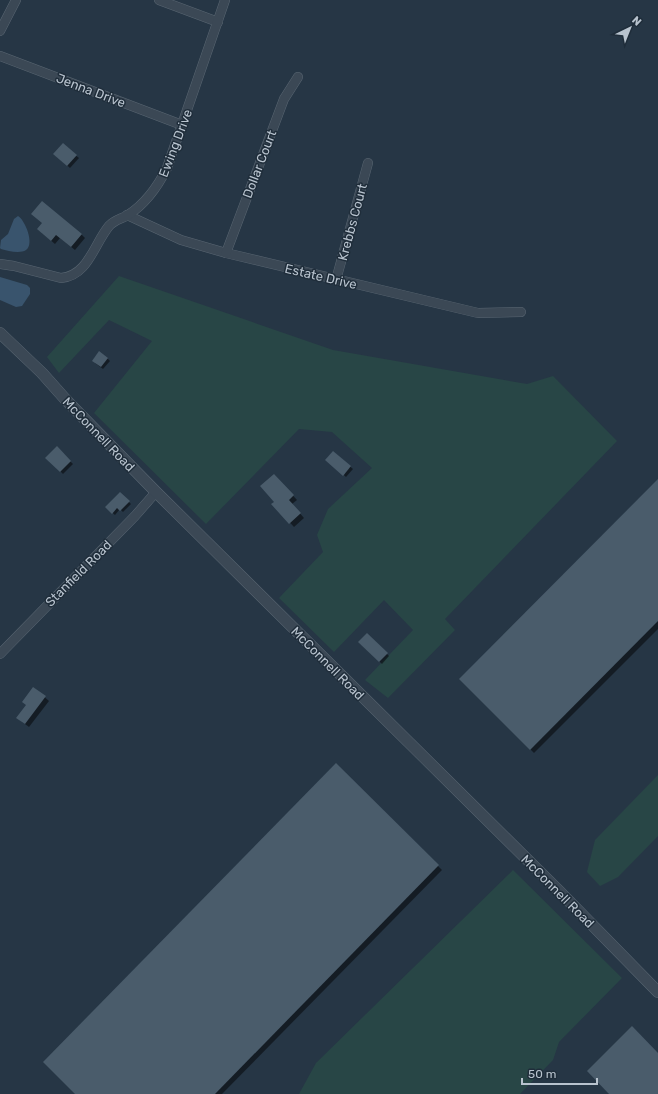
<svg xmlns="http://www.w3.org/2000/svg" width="658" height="1094" viewBox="0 0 658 1094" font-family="Rubik,sans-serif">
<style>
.green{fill:#284646}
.water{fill:#39546d}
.shadow{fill:#0007}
.building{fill:#4a5c6b}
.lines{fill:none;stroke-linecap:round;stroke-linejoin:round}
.minor-casing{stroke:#596672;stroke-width:10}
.tertiary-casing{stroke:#596672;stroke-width:12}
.minor{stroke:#3b4855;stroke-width:9}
.tertiary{stroke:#3b4855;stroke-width:11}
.labels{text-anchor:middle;stroke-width:3;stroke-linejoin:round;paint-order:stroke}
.street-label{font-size:13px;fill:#b8c3ce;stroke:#1f2d3a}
</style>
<rect width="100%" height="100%" fill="#263645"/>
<g class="green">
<path d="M119 276 333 350 527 384 553 376 617 441 445 619 455 630 388 698 365 680 413 630 384 600 334 652 279 598 323 552 317 535 328 509 372 468 332 432 299 429 206 524 94 413 152 341 109 320 59 373 47 357Z"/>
<path d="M658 775V836L618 877 600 886 587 872 595 840Z"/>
<path d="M513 870 622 978 559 1042 553 1060 520 1094H299L316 1063Z"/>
</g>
<g class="water">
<path d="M18 216C25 220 35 244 26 250 20 254 8 251 1 249L0 248 1 240 8 234 14 219Z"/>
<path d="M0 277 27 285 30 288V294L22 306 16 307 0 300Z"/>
</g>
<g class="shadow">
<path d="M63 145 79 158 70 168 57 156Z"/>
<path d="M43 224 81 234 85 238 75 250 60 238 55 244 42 233Z"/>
<path d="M107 358 110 361 103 369 95 363Z"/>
<path d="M57 448 73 464 63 474 47 458Z"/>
<path d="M333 452 353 469 346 477 329 462Z"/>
<path d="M274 475 297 500 292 504 304 518 294 527 273 504 275 502Z"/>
<path d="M658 481V629L534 753 460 679Z"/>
<path d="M120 493 131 504 123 512 120 509 115 515 106 507Z"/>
<path d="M367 634 389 656 382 664 359 642Z"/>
<path d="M34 688 49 701 29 727 21 721Z"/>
<path d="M336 765 442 870 222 1094H76Z"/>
</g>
<g class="building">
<path d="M63 143 77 155 67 166 53 154Z"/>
<path d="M42 201 82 234 71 247 56 235 51 241 37 229 42 223 31 214Z"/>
<path d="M99 351 108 358 101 367 92 361Z"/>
<path d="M57 446 71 461 60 472 45 458Z"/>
<path d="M333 451 351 466 343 476 325 460Z"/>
<path d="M274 474 294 495 289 500 301 513 289 524 271 504 274 502 260 486Z"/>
<path d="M658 479V621L530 750 459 679Z"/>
<path d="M120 492 130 501 120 511 117 508 112 514 105 507Z"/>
<path d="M367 633 388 653 379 662 358 642Z"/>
<path d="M33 687 46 696 25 724 16 718 26 705 22 702Z"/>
<path d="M336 763 439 865 215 1094H75L43 1062Z"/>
<path d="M632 1026 658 1053V1094H609L587 1071Z"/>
</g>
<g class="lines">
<g class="minor-casing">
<g id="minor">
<path d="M159 0 218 22"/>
<path d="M0 31 16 0"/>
<path d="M0 56 182 125"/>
<path d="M127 215 181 240 226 253 478 313 521 312"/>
<path d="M226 253 284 99 298 77"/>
<path d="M0 264 14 266 61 278C88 276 94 244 109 226 114 220 121 219 128 215 145 204 158 186 167 168L225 0"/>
<path d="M336 280 368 163"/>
<path d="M0 654 135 516 156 492"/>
</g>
</g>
<g class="tertiary-casing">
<path id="tertiary" d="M0 333 42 373 66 400 156 492 560 892 658 992"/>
</g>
<use href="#minor" class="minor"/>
<use href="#tertiary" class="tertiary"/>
</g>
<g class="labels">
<g class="street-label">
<text transform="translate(91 90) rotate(21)" y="5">Jenna Drive</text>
<text transform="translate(175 143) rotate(-69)" y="5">Ewing Drive</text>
<text transform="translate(259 164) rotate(-69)" y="5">Dollar Court</text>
<text transform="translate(352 222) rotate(-75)" y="5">Krebbs Court</text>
<text transform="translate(321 276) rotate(13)" y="5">Estate Drive</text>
<text transform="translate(99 434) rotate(46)" y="5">McConnell Road</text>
<text transform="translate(78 573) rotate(-45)" y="5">Stanfield Road</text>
<text transform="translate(328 663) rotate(45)" y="5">McConnell Road</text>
<text transform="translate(558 891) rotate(45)" y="5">McConnell Road</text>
</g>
</g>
<g transform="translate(630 28) rotate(43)" stroke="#1f2d3a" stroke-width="3" paint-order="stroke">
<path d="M0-3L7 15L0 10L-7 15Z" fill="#b8c3ce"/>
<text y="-6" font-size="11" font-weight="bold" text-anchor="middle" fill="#b8c3ce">N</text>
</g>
<path d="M522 1078v6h75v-6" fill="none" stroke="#b8c3ce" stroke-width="2"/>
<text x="528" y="1078" font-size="12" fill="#b8c3ce" stroke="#1f2d3a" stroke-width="3" paint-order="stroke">50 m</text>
</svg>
